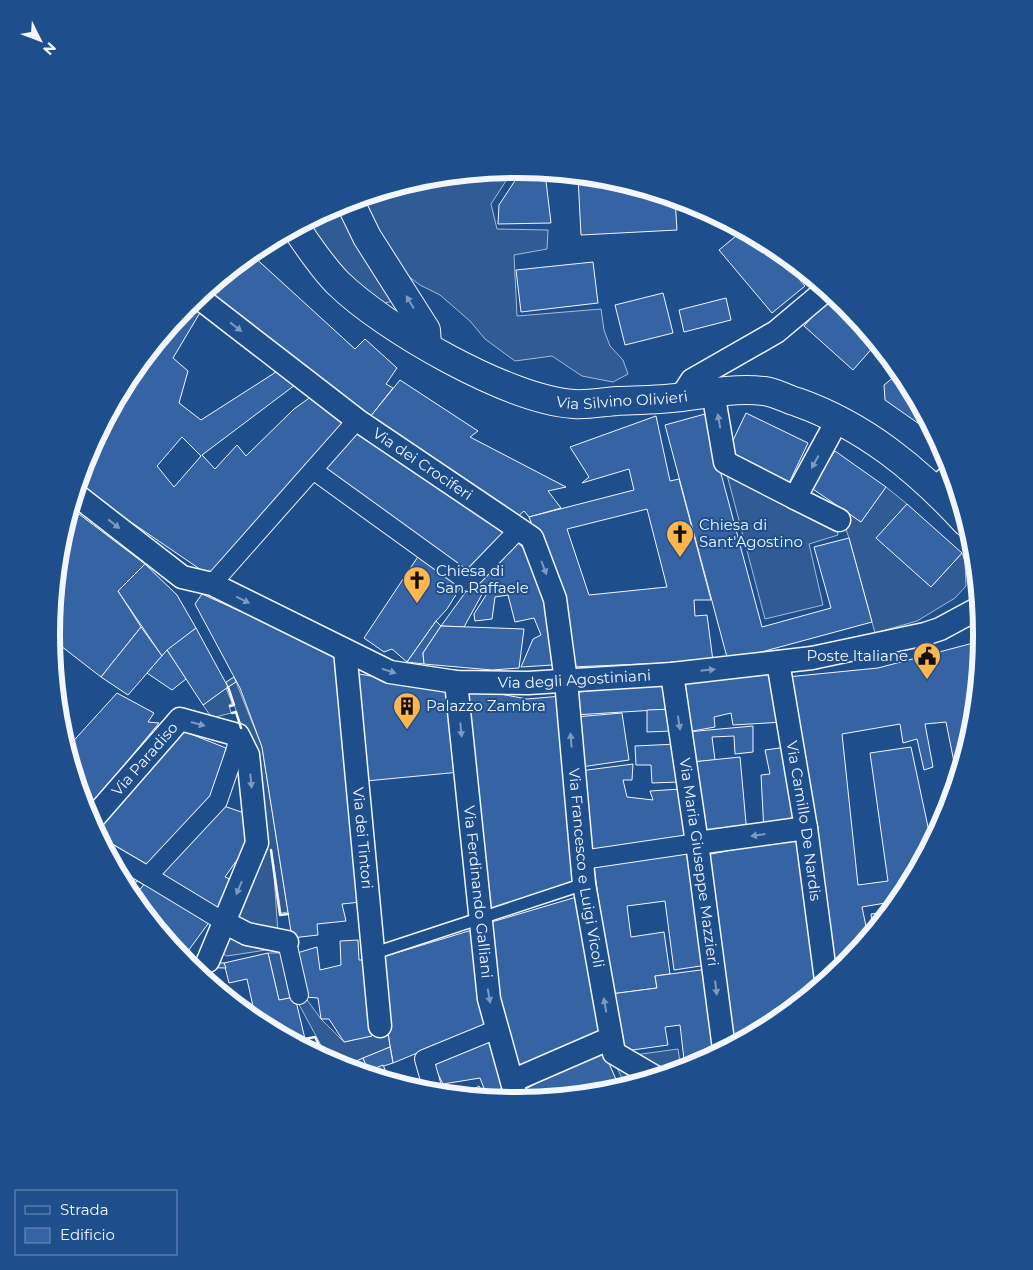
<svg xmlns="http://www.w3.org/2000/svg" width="1033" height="1270" viewBox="0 0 1033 1270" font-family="Montserrat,sans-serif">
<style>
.built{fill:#305b95;stroke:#a8bbd7}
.building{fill:#3563a3;stroke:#f2f6ff;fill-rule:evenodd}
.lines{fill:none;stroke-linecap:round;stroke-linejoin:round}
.service-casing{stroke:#f2f6ff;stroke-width:14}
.pedestrian-casing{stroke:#f2f6ff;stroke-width:20}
.minor-casing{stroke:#f2f6ff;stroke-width:25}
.tertiary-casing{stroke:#f2f6ff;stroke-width:30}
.service{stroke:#1f4e8c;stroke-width:11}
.pedestrian{stroke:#1f4e8c;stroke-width:18}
.minor{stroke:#1f4e8c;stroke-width:22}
.tertiary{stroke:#1f4e8c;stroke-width:28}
.wall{stroke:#f2f6ff;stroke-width:2.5}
.oneway{fill:#7e9ac0}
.labels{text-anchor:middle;stroke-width:4;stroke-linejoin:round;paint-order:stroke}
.street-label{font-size:15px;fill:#f2f6ff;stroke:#1f4e8c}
.poi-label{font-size:15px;fill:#f2f6ff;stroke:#1f4e8c;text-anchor:start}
.rim{fill:none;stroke:#f2f6ff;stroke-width:6}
</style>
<rect width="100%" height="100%" fill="#1f4e8c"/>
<g class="built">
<path d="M513 170 491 204 497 229 548 230 547 249 514 255 517 316 601 309 604 330 610 346 623 360 628 374 613 382 582 376 552 356 515 361 485 339 470 321 440 295 420 285 396 267 357 200 426 179Z"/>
<path d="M339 205 393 301 377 305 362 294 304 224Z"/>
<path d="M726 471 832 510 838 535 809 544 823 605 765 619Z"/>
<path d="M886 487 907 504 877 538 931 587 962 553 965 562 966 586 955 598 917 621 875 633 849 538 838 506 861 522Z"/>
<path d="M236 682 262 747 288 912 281 913 273 860 279 948 227 956 221 953 260 848 251 754 228 687Z"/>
<path d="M226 688 232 703 229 705 231 713 212 718 203 705Z"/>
<path d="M268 953H297L305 997 321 1019 344 1042 371 1036V1027L387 1025 390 1047 347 1065 348 1068 327 1059 330 1056 323 1049 295 997 279 1000Z"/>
<path d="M678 1049 681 1069 626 1086 612 1058Z"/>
</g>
<g class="building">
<path d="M522 170 545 173 551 223 498 224 499 205Z"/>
<path d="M578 177 608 179 675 199 677 230 581 235Z"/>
<path d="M742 231 772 247 805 286 772 313 719 250Z"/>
<path d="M251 254 355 349 365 339 397 368 386 384 393 388 370 417 202 294Z"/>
<path d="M593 262 598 303 521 312 516 270Z"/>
<path d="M663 293 673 333 625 345 615 305Z"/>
<path d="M831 296 850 312 876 344 853 370 804 326Z"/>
<path d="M726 298 731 320 684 332 679 310Z"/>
<path d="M189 304 201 311 173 358 188 371 179 403 201 420 276 372 295 385 202 455 215 469 237 445 246 456 294 409 312 396 345 420 210 576 78 486 149 353ZM182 437 201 456 174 487 157 466Z"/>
<path d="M900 372 903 377 940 446 922 426 885 400 884 385Z"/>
<path d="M400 380 478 431 470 437 566 487 548 491 561 508 529 517 524 511 516 518 370 417Z"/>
<path d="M746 413 808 443 789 483 727 453Z"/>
<path d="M705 414 762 627 831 608 814 547 849 538 872 622 728 661 665 425Z"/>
<path d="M656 416 670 481 679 479 711 600H694L695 616 707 615 713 661 571 667 565 609 529 517 634 490 629 469 582 483 589 477 570 447ZM647 509 667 587 589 595 567 529Z"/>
<path d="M358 428 510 529 466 575 324 470Z"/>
<path d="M835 451 886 487 861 522 810 487Z"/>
<path d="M907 504 962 553 931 587 876 538Z"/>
<path d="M71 508 145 564 118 591 141 627 101 677 52 639 60 544Z"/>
<path d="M518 542 532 559 553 624 552 665 521 667 533 639 541 635 534 618 515 622 508 595 495 597 492 619 475 621 474 614 488 592 486 587 464 627 441 626 475 579Z"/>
<path d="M423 549 462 585 447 609 436 621 407 662 392 649 384 652 364 638Z"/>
<path d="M145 564 177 595 196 628 162 656 118 591Z"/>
<path d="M202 594 339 656 361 902 342 904 346 921 317 924 318 935 292 938 262 747 240 688 195 604Z"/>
<path d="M436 621 441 626 423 653 424 664 407 662Z"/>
<path d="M441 626 524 629 519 668 492 670 424 664 423 653Z"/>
<path d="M141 627 162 656 128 695 101 677Z"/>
<path d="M196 628 228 687 203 705 167 650Z"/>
<path d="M981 641 973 726 957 777 946 722 925 724 933 767 924 770 917 739 903 743 900 724 842 734 858 885 888 881 870 753 911 747 931 841 897 901 862 907 868 936 845 964 826 980 787 677 878 668Z"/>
<path d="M167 650 186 679 172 690 147 673Z"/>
<path d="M774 671 784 722 733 725 731 713 714 717 715 727 687 732 683 680Z"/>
<path d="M353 673 450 689 460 772 366 781Z"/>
<path d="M234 677 236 682 228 687 226 682Z"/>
<path d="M668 682 672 709 574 715 571 693Z"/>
<path d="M463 687 527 699 562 696 577 881 487 910Z"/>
<path d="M117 693 154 713 148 722 159 723 86 811 67 748Z"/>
<path d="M672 709V731L647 732V710Z"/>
<path d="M622 713 629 760 581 767 575 717Z"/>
<path d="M753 726V752L735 754 734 736 712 737 715 760 692 762 687 732Z"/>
<path d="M183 731 226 748 213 796 148 869 102 841 95 828Z"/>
<path d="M677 744 679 782 652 783 651 765H636L635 746Z"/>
<path d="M787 747 802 824 764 832 761 775 770 774 765 750Z"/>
<path d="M740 757 747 834 697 843 692 762Z"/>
<path d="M633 764 632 780H623L627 797 653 800 650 791 681 789 692 840 591 853 580 771Z"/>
<path d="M221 805 253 816 246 847 225 877 232 880 216 911 159 875Z"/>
<path d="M805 836 821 984 775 1022 732 1045 706 855Z"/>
<path d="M692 853 707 965 674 970 665 901 627 906 631 937 664 932 670 974 655 976 657 988 611 994 594 866Z"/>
<path d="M113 863 140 877 129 892Z"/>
<path d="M146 882 210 921 183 958 133 898Z"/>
<path d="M580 896 605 1035 513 1071 485 924Z"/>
<path d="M888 912 873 930 871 914Z"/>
<path d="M472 930 490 1023 393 1063 376 959Z"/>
<path d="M358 940 359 960H365L372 1036 344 1042 329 1019H321L318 998 305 997 297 953 317 947 320 970 341 965 340 941Z"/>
<path d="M268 953 279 1000 295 997 305 1039 295 1042 256 1020 247 979 229 983 224 963Z"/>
<path d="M186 962 224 963 226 968 191 967Z"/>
<path d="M708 969 719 1052 685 1068 680 1025 665 1027 668 1045 618 1052 611 994 657 988 655 976Z"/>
<path d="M493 1037 508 1085 487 1096 480 1078 443 1084 431 1060Z"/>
<path d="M390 1047 393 1063 368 1071 363 1058Z"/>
<path d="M602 1048 619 1086 607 1091 524 1099 520 1092Z"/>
<path d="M363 1058 368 1071 383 1065 390 1080 348 1068 347 1065Z"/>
<path d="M479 1086 485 1097 464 1095Z"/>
<path d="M451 1088 454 1094 442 1093Z"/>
</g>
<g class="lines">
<g class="service-casing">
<path id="service" d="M372 954 584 884"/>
</g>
<g class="pedestrian-casing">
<g id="pedestrian">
<path d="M313 470 468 582 520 528"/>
<path d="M212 584 357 420"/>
<path d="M107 852 148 876"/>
<path d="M582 860 697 843"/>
<path d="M224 922 148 876 218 801 236 749 238 735"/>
<path d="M287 942 299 995"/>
<path d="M432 1087 424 1059 497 1029"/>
</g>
</g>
<g class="minor-casing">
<g id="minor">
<path id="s1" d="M198 297 357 420 532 538 555 599 566 681 584 884 614 1053 655 1077"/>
<path d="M713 392 725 462 795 498 838 419"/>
<path d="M681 397 692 380 776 332 826 290"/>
<path d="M935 489 951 474"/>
<path id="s2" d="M75 494 182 577 212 584 390 672 456 682 528 683 672 674 812 658 925 634 940 629 979 608"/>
<path d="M795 498 839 520"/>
<path id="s3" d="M345 650 380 1026"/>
<path id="s4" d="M778 662 806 828 826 980"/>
<path id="s5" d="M672 674 697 843 724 1049"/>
<path id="s6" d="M456 682 489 999 517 1100"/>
<path id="s7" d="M91 821 180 719 238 735 248 755 257 843 208 961"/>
<path d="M697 843 806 828"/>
<path d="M224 922 247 934 287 942"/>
<path d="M512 1081 611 1038"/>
</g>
</g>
<g class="tertiary-casing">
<g id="tertiary">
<path d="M350 202 367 237 426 330 427 346"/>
<path id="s8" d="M296 228C309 247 322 267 338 283 385 329 509 400 574 404 588 405 603 402 617 401 639 400 661 400 683 397 709 393 737 388 764 391 775 392 786 399 797 402 865 426 918 470 966 522"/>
</g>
</g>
<use href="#service" class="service"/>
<use href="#pedestrian" class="pedestrian"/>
<use href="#minor" class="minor"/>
<use href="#tertiary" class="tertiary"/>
<g class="wall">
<path d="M228 687 234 705 230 706"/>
<path d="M232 713 236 712 241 728"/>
<path d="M271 850 280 915 288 914"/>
<path d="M305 1039 315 1037 321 1049 329 1057"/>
<path d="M307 1048 311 1047 313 1051"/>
</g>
</g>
<defs><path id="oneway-solid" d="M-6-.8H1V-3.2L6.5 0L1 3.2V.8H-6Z" transform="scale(1.25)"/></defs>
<g class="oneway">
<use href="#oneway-solid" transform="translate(410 302) rotate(-121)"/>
<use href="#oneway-solid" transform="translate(236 327) rotate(38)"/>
<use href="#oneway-solid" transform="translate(719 421) rotate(-100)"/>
<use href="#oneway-solid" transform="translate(815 462) rotate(119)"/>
<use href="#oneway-solid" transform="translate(114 524) rotate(38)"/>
<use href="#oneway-solid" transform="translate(544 568) rotate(69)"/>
<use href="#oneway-solid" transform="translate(243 600) rotate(26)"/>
<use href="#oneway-solid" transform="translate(708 670) rotate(-6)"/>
<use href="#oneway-solid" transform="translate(389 671) rotate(18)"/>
<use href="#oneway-solid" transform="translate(679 723) rotate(81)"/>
<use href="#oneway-solid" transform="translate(198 724) rotate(15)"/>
<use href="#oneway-solid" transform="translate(461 730) rotate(85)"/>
<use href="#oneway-solid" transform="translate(571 740) rotate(-95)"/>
<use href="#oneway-solid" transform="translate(251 781) rotate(84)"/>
<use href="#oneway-solid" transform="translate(758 835) rotate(172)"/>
<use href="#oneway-solid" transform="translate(239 888) rotate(113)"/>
<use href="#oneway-solid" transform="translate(716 988) rotate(83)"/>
<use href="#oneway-solid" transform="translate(489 996) rotate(80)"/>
<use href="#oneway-solid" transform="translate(605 1005) rotate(-100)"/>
</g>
<defs>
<g id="church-pin" transform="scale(1.4375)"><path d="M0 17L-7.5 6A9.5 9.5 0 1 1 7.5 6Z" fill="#ffb74d" stroke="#1f4e8c"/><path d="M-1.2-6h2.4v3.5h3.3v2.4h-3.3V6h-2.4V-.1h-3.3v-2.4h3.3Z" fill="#111"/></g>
<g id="civic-pin" transform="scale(1.4375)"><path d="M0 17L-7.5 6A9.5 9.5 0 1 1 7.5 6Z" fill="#ffb74d" stroke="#1f4e8c"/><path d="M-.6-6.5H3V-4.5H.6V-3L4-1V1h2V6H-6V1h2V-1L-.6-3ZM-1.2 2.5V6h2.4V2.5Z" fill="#111"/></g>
<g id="building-pin" transform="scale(1.4375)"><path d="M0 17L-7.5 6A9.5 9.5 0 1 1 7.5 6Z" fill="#ffb74d" stroke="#1f4e8c"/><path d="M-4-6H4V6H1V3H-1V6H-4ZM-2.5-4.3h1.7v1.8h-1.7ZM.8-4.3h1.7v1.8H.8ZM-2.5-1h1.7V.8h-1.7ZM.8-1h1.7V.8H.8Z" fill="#111"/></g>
</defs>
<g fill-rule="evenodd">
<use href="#church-pin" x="680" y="534"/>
<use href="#church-pin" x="417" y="580"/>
<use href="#civic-pin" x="927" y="656"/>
<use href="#building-pin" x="407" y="706"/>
</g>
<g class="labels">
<g class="street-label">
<text dy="5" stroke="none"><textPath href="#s8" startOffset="386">Via Silvino Olivieri</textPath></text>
<text dy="5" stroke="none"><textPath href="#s1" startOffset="280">Via dei Crociferi</textPath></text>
<text dy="5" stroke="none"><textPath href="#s2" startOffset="550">Via degli Agostiniani</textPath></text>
<text dy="5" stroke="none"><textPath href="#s7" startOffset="82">Via Paradiso</textPath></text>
<text dy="5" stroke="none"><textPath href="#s4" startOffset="161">Via Camillo De Nardis</textPath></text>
<text dy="5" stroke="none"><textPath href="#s3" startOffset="189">Via dei Tintori</textPath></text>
<text dy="5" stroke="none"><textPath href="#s5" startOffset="190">Via Maria Giuseppe Mazzieri</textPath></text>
<text dy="5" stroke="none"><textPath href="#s1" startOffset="748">Via Francesco e Luigi Vicoli</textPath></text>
<text dy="5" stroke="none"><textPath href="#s6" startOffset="211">Via Ferdinando Galliani</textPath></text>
</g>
<g class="poi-label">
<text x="699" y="530">Chiesa di<tspan x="699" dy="17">Sant'Agostino</tspan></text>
<text x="436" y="576">Chiesa di<tspan x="436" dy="17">San Raffaele</tspan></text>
<text x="908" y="661" text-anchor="end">Poste Italiane</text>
<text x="426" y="711">Palazzo Zambra</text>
</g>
</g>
<path d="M0 0H1033V1270H0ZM516 178H517A456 456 0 0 1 973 634V636A456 456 0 0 1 517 1092H516A456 456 0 0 1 60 636V634A456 456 0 0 1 516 178Z" fill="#1f4e8c" fill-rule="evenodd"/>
<path class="rim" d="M516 178H517A456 456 0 0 1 973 634V636A456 456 0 0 1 517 1092H516A456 456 0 0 1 60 636V634A456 456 0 0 1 516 178Z"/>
<rect x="15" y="1190" width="162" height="65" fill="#1f4e8c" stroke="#7391ba"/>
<rect x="25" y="1206" width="25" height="8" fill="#1f4e8c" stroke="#7391ba"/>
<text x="60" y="1215" font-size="15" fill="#f2f6ff">Strada</text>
<rect x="25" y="1228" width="25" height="15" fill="#3563a3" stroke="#7391ba"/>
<text x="60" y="1240" font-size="15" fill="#f2f6ff">Edificio</text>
<g transform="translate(40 40) rotate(132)" stroke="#1f4e8c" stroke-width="4" paint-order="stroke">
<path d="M0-4L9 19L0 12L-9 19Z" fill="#f2f6ff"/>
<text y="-8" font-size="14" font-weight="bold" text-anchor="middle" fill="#f2f6ff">N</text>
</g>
</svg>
